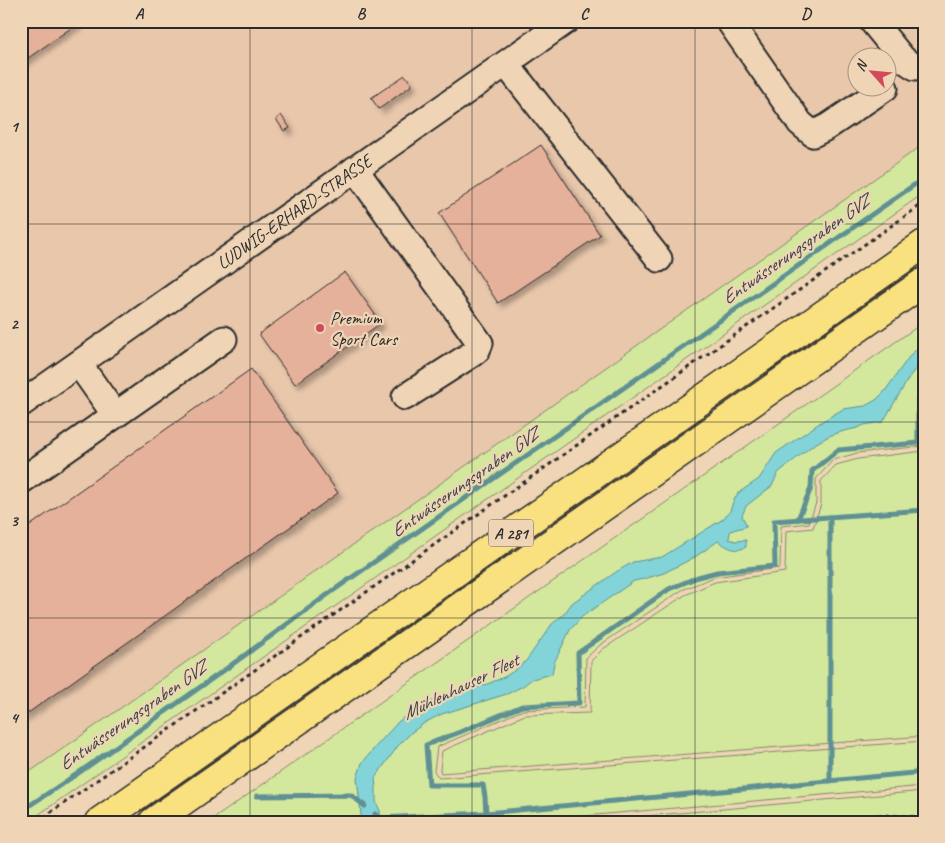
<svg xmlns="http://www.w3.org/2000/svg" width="945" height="843" viewBox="0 0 945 843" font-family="Caveat,sans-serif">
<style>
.built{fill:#e8c7ab;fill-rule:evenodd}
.green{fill:#d3e89d;stroke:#7f8a64}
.water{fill:#82d4d8;stroke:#5f9093}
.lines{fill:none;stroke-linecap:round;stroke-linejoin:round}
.stream{stroke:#5f9093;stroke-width:5}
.building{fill:#e6b19b;stroke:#2b2b2b;filter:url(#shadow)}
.minor-casing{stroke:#2b2b2b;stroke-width:29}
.highway-casing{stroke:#2b2b2b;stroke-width:31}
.path{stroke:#2b2b2b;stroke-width:3;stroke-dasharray:4 4;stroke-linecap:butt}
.minor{stroke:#efd5b6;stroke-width:25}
.highway{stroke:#fae180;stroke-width:28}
.grid{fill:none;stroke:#2b2b2b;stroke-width:1;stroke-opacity:0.55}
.poi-dot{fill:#d1495b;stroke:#efd5b6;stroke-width:2}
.labels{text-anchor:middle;stroke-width:4.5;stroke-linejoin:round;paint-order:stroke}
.shield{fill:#efd5b6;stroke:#665e55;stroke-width:1}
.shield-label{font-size:16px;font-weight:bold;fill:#2b2b2b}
.street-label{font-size:18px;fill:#2b2b2b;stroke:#efd5b6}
.poi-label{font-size:18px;fill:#2b2b2b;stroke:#efd5b6;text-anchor:start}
.water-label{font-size:19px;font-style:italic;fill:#384445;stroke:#efd5b6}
.neatline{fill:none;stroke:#2b2b2b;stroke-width:2}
.grid-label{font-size:16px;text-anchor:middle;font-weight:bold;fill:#2b2b2b}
</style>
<defs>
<filter id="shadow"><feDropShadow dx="4.5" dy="4.5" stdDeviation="2.5" flood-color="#0004"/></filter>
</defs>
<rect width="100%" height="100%" fill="#efd5b6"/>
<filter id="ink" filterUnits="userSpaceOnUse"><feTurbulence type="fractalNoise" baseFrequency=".02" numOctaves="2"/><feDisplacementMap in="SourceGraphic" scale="10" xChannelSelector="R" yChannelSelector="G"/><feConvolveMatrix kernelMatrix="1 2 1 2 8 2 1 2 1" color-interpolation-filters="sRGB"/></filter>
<g filter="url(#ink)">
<path class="built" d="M21 21H924V144L21 779ZM858 58H888V88H858Z"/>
<g class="green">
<path d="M924 144V193L28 822H21V778Z"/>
<path d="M924 322V446L857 453 833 460 816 479V503L809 523 781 526 780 568 714 577 682 590 600 645 586 658 585 707 523 710 437 747 434 771 439 778 924 741V786L516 822H209Z"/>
<path d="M924 451V736L441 773 440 770 442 751 525 715 590 713 591 661 603 649 685 595 715 582 785 572 786 531 813 528 821 504V481L836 465 858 459Z"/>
<path d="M924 791V822H579Z"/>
</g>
<path class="water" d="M924 344V358L910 376 883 422 864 425 858 428 844 431 829 436 813 445 778 473 772 486 746 506 742 516 747 526C741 529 735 528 730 532L729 539 736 541 746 540V547C735 553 727 547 718 541L695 557 664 573 644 579 634 581 583 616 570 630 554 663 552 674 532 679 523 686 507 694 442 714 426 722 412 732 398 746 375 778 376 788V802L380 811 381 822H360L361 814 357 778 362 763 377 745 399 721 407 715 430 702 461 691 485 685 504 677 514 671 526 661 552 624 564 614 572 603 616 572 633 562 662 557 723 519 730 511 733 502 738 493 759 479 776 453 821 422 843 409 865 406 876 400 885 391 911 354Z"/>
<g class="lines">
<g class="stream">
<path d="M830 517V781"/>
<path d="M798 519 811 488 812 471 838 450 918 443V399L924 390"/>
<path d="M257 796 351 795 365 806"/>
<path d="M21 811 77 774 223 671 334 590 924 178"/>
<path d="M486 813 485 797 483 785H429L426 745 460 732 522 706 579 703 578 653 669 589 698 577 717 572 775 566 774 521 924 510"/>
<path d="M375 814 381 818 486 813 924 772"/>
</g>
</g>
<g class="building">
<path d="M21 21H81L21 63Z"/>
<path d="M405 75 412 85 379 109 371 98Z"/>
<path d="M281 115 290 128 284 131 276 119Z"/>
<path d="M541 145 600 235 498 303 439 213Z"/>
<path d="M345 272 381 323 295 384 259 334Z"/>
<path d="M251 369 338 493 21 718V532Z"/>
</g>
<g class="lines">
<g class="minor-casing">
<g id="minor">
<path d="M729 21 800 123 813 134 827 127 885 88"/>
<path d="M872 21 903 59 915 67"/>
<path d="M506 64 659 259"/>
<path d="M355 169 480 343 477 350 472 354 405 397"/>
<path d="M79 364 115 415"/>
<path id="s1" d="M21 404 566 21"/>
<path d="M21 481 224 339"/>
</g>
</g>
<g class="highway-casing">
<g id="highway">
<path d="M99 822 924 244"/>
<path d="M153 822 924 282"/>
</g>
</g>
<g class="path">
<path d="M878 815 924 817"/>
<path d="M37 822 924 203"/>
</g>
<use href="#minor" class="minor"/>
<use href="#highway" class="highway"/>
</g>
</g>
<path class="grid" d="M250 21V822M472 21V822M695 21V822M21 224H924M21 422H924M21 618H924"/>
<circle class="poi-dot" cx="320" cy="328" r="5"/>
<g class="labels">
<rect class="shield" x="488.5" y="519.5" width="45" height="27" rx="4"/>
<g class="shield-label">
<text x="511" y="539">A 281</text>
</g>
<g class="street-label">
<text dy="6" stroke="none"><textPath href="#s1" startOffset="334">LUDWIG-ERHARD-STRASSE</textPath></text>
</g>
<g class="poi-label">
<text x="330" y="324">Premium<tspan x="330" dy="21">Sport Cars</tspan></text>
</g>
<g class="water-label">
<text transform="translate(795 249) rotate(-35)" y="7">Entwässerungsgraben GVZ</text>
<text transform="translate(464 482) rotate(-35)" y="7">Entwässerungsgraben GVZ</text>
<text transform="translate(460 686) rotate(-26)" y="7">Mühlenhauser Fleet</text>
<text transform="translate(132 715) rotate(-35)" y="7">Entwässerungsgraben GVZ</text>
</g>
</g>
<rect width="945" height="843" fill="none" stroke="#efd5b6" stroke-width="55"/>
<g transform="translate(872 72) rotate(297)"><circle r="24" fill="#efd5b6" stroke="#a1917e"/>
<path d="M0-4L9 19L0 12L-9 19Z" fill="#d1495b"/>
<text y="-8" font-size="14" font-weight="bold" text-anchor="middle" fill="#2b2b2b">N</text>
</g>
<rect x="28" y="28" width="890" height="788" class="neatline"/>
<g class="grid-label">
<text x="139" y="19">A</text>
<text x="361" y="19">B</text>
<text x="584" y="19">C</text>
<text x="806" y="19">D</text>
<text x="14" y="132">1</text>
<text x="14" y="329">2</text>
<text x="14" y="526">3</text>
<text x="14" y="723">4</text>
</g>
</svg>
